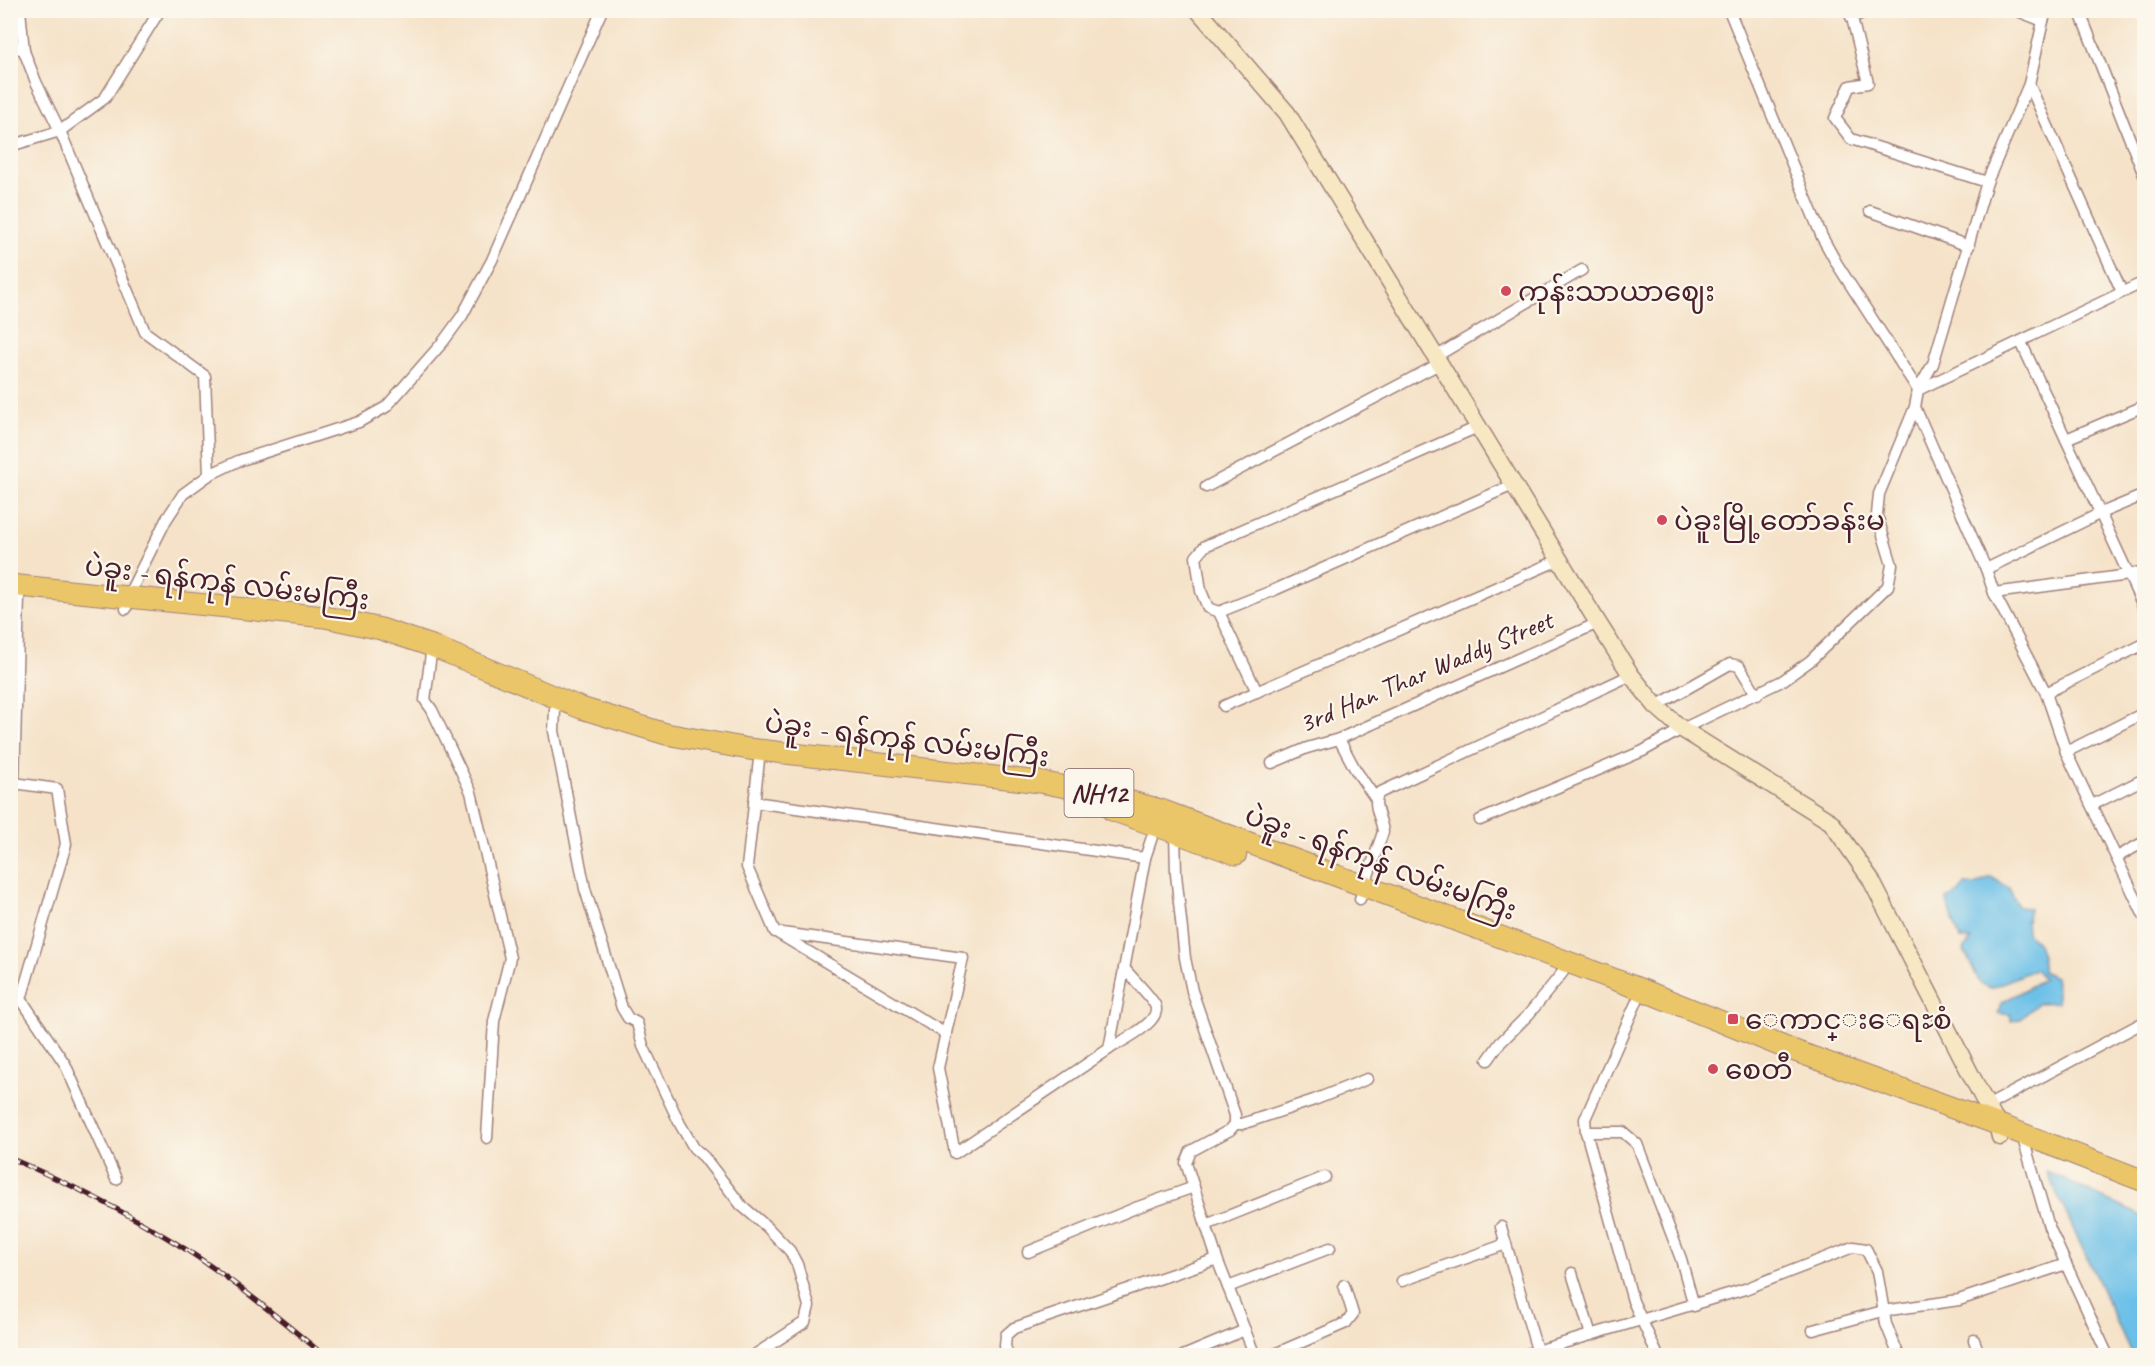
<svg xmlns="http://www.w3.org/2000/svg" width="2155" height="1366" viewBox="0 0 2155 1366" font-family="Caveat,'Noto Sans Myanmar',sans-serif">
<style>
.water{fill:#6bc0e8;stroke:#5a708a;stroke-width:1.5}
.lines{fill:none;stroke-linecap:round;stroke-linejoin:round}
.street-casing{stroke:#a0807a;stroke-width:13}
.secondary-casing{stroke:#a0807a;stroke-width:19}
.highway-casing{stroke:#a0807a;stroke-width:23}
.street{stroke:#fff;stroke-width:10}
.secondary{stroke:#f7e8c3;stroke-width:16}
.highway{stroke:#ebc669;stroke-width:21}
.rail-casing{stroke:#4a1f2b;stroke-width:5}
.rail{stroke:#fbf7ec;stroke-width:3;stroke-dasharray:9;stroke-linecap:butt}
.poi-dot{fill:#d1495b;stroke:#fbf7ec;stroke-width:2}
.labels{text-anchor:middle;stroke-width:4.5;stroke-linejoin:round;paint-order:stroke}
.shield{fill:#fbf7ec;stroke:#7f6065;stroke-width:1.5}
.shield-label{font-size:27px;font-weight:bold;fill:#4a1f2b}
.poi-label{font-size:28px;fill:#4a1f2b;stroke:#fbf7ec;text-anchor:start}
.street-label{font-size:28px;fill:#4a1f2b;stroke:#fbf7ec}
</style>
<rect width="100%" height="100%" fill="#fbf7ec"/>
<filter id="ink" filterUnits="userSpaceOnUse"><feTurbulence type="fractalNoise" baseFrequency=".0167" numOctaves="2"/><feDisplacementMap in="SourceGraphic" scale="12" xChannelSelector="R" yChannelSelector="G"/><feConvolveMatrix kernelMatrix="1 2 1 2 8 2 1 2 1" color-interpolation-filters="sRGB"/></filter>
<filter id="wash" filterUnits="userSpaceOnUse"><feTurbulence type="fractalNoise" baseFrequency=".008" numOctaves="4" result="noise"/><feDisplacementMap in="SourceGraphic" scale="24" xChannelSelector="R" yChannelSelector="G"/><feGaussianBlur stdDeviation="1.35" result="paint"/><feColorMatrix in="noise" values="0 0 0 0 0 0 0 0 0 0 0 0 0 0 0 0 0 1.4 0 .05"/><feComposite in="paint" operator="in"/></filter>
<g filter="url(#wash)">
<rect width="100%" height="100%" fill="#f5e2c8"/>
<g class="water">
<path d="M1991 877 2009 888 2018 907 2029 908 2026 921 2027 933 2038 944 2042 956V971L2055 977 2058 1002 2038 1003 2020 1019 2011 1021V1015L1998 1013 2001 1003 2044 979 2035 969 1991 988 1980 983 1964 950 1971 940 1960 939 1946 899 1959 893 1965 884 1975 885Z"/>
<path d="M2047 1172 2144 1217V1355H2132Z"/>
</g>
</g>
<g filter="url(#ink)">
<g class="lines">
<g class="street-casing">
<g id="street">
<path d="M20 10 24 51 36 82 60 131 145 332 205 376 209 475"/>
<path d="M1729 10 1822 237 1837 264 1918 390 2144 282"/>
<path d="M1850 10 1868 83 1850 86 1835 118 1851 139 1987 182"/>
<path d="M2015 10 2043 21"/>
<path d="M2079 10 2144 175"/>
<path d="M2144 15V16"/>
<path d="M1851 17 1876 10"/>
<path d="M10 43 24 51"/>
<path d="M2029 84 2122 292"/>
<path d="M10 146 60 131 105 98 160 10"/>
<path d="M1870 211 1969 246"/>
<path d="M2021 342 2144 608"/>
<path d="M1435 357 1582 270"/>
<path d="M1915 407 1986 569 1994 593 2046 693 2066 752 2144 916"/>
<path d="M1478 427 1205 546 1196 557 1201 591 1208 608 1219 612 1272 591 1513 485"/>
<path d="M2066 439 2144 406"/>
<path d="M1206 487 1439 364"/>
<path d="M1986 569 2101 513 2144 495"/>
<path d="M1994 593 2129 575 2144 571"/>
<path d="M19 596 14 783 57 789 66 844 21 999 65 1064 116 1179"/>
<path d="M126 609 127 598 166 520 183 494 209 475 238 461 359 422 386 407 443 342 462 316 492 260 602 10"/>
<path d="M1219 612 1257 692"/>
<path d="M432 646 425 700 432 710 471 792 510 958 494 1021 487 1138"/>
<path d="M2046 693 2144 644"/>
<path d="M1224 706 1559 560"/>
<path d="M1656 706 1730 664 1739 666 1757 695"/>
<path d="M555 710 554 731 585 889 622 1008 628 1018 637 1023 643 1046 680 1124 694 1148 704 1157 741 1205 767 1227 790 1251 797 1264 809 1306 805 1322 753 1356"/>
<path d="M1339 739 1355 769 1375 798"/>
<path d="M760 751 747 867 775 932 963 958 938 1068 955 1153 1109 1049 1145 858 1156 825"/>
<path d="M2066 752 2144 713"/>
<path d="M1272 763 1307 748 1339 739 1598 623"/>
<path d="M754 802 1145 858"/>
<path d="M2092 805 2144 779"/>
<path d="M1480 820 1643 751 1682 729 1782 681 1810 661 1888 586 1892 565 1877 515 1879 494 1915 407 1918 390 1933 364 1987 182 2029 84 2043 21 2047 10"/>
<path d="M1175 832 1176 874 1185 958 1192 991 1235 1115V1124L1230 1130 1191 1151 1186 1163 1217 1259 1255 1356"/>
<path d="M2117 857 2144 842"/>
<path d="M1360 899 1383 832C1382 819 1371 804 1379 793L1631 675"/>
<path d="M779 934 946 1034"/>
<path d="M1637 1001 1585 1119 1586 1132 1633 1301 1658 1356"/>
<path d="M1109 1049C1121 1041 1163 1022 1155 1005 1150 995 1131 977 1124 968"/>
<path d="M1488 1060 1500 1043 1529 1014 1563 972"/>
<path d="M1987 1106 2144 1022"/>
<path d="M1235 1124H1242L1314 1100 1367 1079"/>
<path d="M1586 1132H1623L1637 1144 1681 1259 1694 1306"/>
<path d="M2022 1135 2049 1227 2108 1356"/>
<path d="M1206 1225 1325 1177"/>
<path d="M1501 1227 1537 1350"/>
<path d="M1028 1252 1138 1207 1194 1187"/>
<path d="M1572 1273 1591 1335"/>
<path d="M1402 1281 1506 1244"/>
<path d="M1228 1287 1330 1248"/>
<path d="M1813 1330 1883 1311 1959 1300 2066 1264"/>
<path d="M1974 1340 1980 1356"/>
<path d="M1008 1356 1005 1346 1006 1335 1014 1328 1217 1259"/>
<path d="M1183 1356 1245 1330"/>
<path d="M1270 1356 1346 1323 1353 1314 1344 1285"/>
<path d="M1520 1356 1745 1289 1853 1247 1866 1249 1877 1271 1886 1324 1899 1356"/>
</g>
</g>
<g class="secondary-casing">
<path id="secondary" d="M1198 10 1287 113 1598 623 1631 675 1656 706 1682 729 1831 822 1870 878 1987 1106 1997 1124 2000 1137"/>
</g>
<g class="highway-casing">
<g id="highway">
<path d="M10 585 325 617 381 629 432 646 581 708 666 734 749 749 1040 782 1103 794 1161 810 1640 989 1784 1047 1997 1124 2144 1181"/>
<path d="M1112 810 1236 854"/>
</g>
</g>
<use href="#street" class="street"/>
<use href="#secondary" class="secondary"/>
<use href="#highway" class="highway"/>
<g class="rail-casing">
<path id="rail" d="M10 1158C66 1182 122 1210 174 1242 228 1275 276 1316 325 1356"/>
</g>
<use href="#rail" class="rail"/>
</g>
</g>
<g class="poi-dot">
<circle cx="1506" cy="291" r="6"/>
<circle cx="1662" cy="520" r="6"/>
<rect x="1727" y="1013" width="12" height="12" rx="3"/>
<circle cx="1713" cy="1069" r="6"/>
</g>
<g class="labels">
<rect class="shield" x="1064.5" y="769" width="69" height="48" rx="4.5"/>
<g class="shield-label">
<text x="1099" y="802">NH12</text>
</g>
<g class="poi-label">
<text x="1518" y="301">ကုန်းသာယာဈေး</text>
<text x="1674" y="530">ပဲခူးမြို့တော်ခန်းမ</text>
<text x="1745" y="1029">ေကာင္းေရႊစံ</text>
<text x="1725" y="1079">စေတီ</text>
</g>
<g class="street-label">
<text transform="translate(227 582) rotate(7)" y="10">ပဲခူး - ရန်ကုန် လမ်းမကြီး</text>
<text transform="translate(1425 671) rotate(-23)" y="10">3rd Han Thar Waddy Street</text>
<text transform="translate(907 739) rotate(7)" y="10">ပဲခူး - ရန်ကုန် လမ်းမကြီး</text>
<text transform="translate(1381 862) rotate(20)" y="10">ပဲခူး - ရန်ကုန် လမ်းမကြီး</text>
</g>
</g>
<rect width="2155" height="1366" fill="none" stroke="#fbf7ec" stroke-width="36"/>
</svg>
